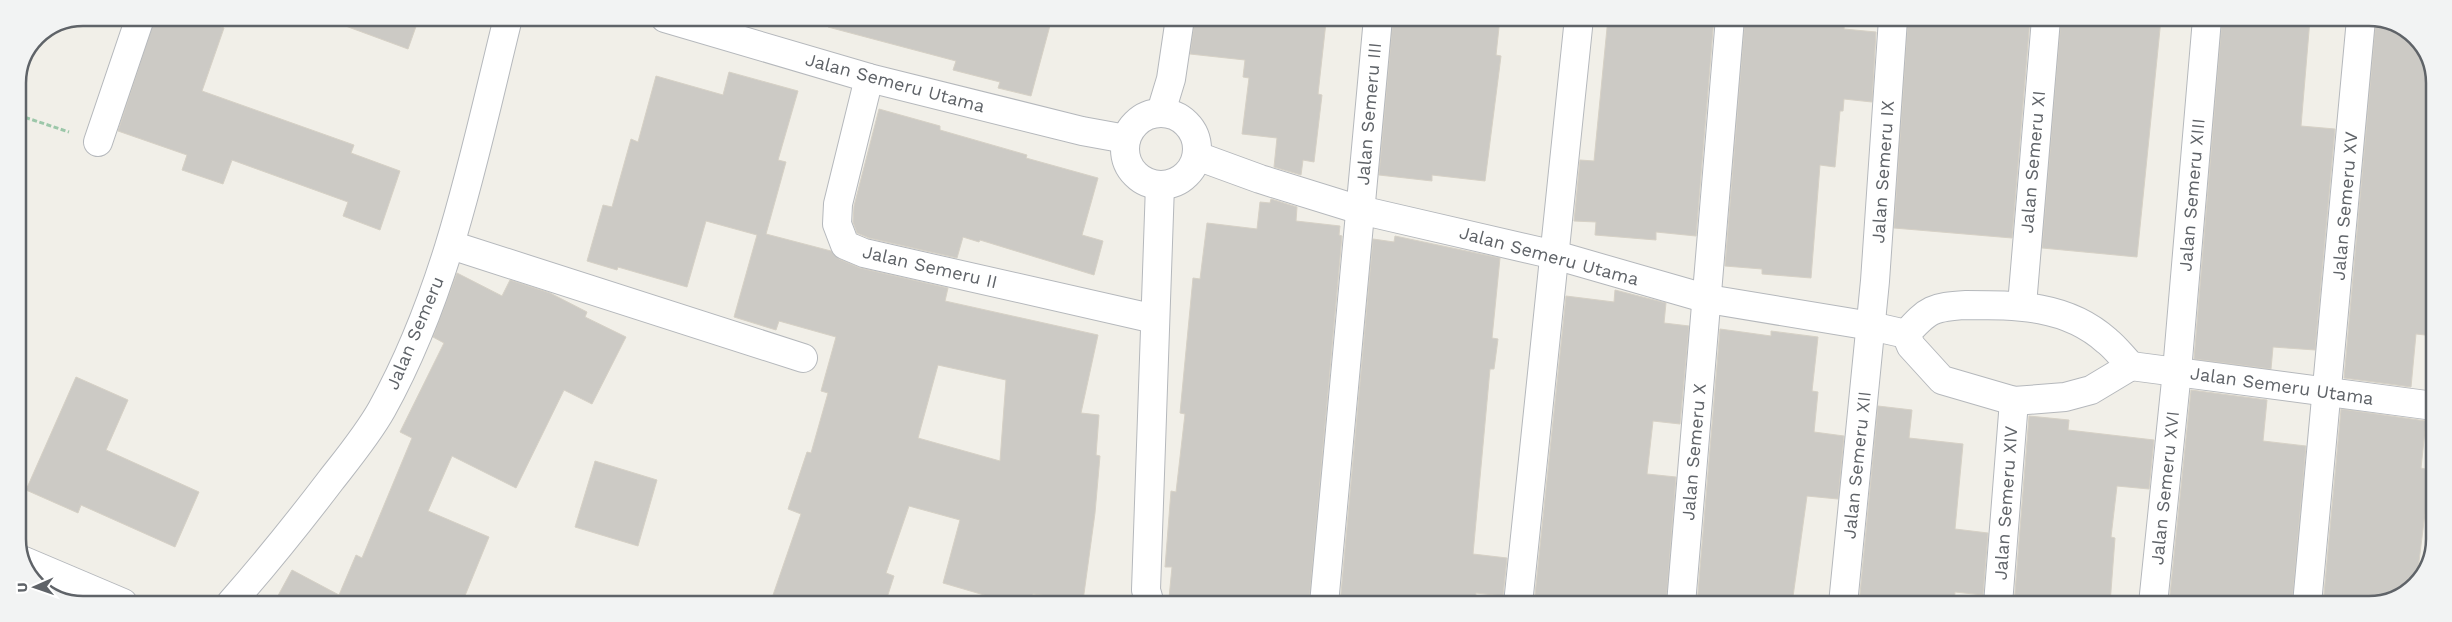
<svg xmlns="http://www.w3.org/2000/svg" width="2452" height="622" viewBox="0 0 2452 622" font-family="'Work Sans',sans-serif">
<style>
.building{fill:#cccac5;stroke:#d6d1c6;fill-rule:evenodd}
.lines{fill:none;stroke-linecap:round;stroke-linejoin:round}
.street-casing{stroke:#b5b8bc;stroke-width:30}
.path{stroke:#9cc7a9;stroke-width:3;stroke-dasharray:5 2.5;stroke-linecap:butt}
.street{stroke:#fff;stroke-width:28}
.labels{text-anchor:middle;stroke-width:4.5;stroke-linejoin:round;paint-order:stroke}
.street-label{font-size:18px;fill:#5f6368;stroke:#fff}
.rim{fill:none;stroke:#5f6368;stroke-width:2.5}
</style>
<rect width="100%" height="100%" fill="#f1efe8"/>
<g class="building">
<path d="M155 18H194L224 28 202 91 354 145 351 153 400 171 380 230 343 216 348 202 232 160 223 184 182 170 187 155 118 131Z"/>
<path d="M333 18H419L408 49 332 21Z"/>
<path d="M829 18H1052L1031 96 998 88 1000 82 953 70 956 61 828 27Z"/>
<path d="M1195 18H1291L1326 22 1318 94 1322 95 1314 162 1303 160 1301 175 1274 167 1277 138 1242 134 1249 78 1243 77 1245 60 1190 54Z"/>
<path d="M1393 18H1500L1496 55 1501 56 1485 181 1432 175V181L1379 175Z"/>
<path d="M1608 18H1714L1696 236 1656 232V240L1595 235 1596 222 1574 221 1580 160 1594 161Z"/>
<path d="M1745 18 1845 19 1844 29 1876 32 1872 102 1844 99 1843 111H1840L1835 167 1820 165 1811 278 1762 274V269L1725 266Z"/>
<path d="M1908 19 1953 22V19H2030L2012 238 1894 228Z"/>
<path d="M2061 19H2161L2137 257 2042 248Z"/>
<path d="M2222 19H2310L2301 126 2335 129 2315 350 2273 347 2271 369 2194 359Z"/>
<path d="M2376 19H2382L2418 40 2434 79V336L2416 334 2411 387 2344 378Z"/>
<path d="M729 72 798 91 778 160 786 162 766 234 831 251 839 259 860 268 948 288 945 301 1098 335 1081 413 1099 415 1096 455 1100 456 1095 513 1083 601 1033 594 1030 604H1015L943 583 960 520 909 506 886 573 894 576 885 604H789L772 598 801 514 788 509 807 452 811 453 828 393 821 391 836 337 779 321 776 330 734 317 757 235 706 221 687 287 618 267 617 270 587 261 603 205 612 207 631 139 638 142 656 76 723 95ZM938 365 1006 380 1000 461 918 438Z"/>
<path d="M879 109 940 126V130L1027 155 1026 158 1098 178 1082 235 1103 241 1094 275 980 240 979 242 963 237 957 258 869 238 857 233 853 222 854 206Z"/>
<path d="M1271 199 1297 207 1296 221 1340 226 1339 235 1342 236 1309 604H1224L1169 598 1172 567H1165L1171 491 1176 492 1185 414 1180 413 1193 278 1200 279 1207 223 1257 229 1260 202 1270 203Z"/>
<path d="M1395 236 1500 258 1492 338 1498 339 1494 369H1490L1473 554 1507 558 1503 596 1476 593 1475 604H1340L1373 239 1394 242Z"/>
<path d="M457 273 502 296 510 280 550 293 587 312 585 317 626 337 592 404 564 390 516 488 452 456 428 511 489 537 462 603H274L292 570 339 595 356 555 362 558 412 438 400 432 444 343 433 337Z"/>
<path d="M1615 290 1666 303 1664 323 1689 326 1680 424 1653 421 1647 474 1676 477 1666 604H1534L1566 296 1614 302Z"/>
<path d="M1720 329 1771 336V331L1818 337 1812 391 1818 392 1814 432 1844 436 1838 499 1807 496 1792 604H1697Z"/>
<path d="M76 377 128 400 106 450 199 492 175 547 81 505 78 513 26 490Z"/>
<path d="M2191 390 2267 400 2263 441 2306 446 2292 604H2169Z"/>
<path d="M1878 406 1912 410 1909 438 1963 444 1955 529 1988 533 1983 595 1955 592 1954 604H1859Z"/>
<path d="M2341 409 2426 421 2421 468 2433 471V506L2426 505 2417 578 2409 591 2369 604H2323Z"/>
<path d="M2029 416 2069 420 2068 430 2154 440 2149 489 2117 486 2111 537 2115 538 2110 604H2014Z"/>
<path d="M595 461 657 480 638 546 575 527Z"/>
</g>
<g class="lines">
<g class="street-casing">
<g id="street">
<path d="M665 18 869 78 1082 131 1126 139"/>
<path d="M869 78 838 204 837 224 845 245 864 253 1155 319"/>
<path d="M1161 112 1171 79 1180 18"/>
<circle cx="1161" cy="149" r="36"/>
<path d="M98 142 140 18"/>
<path d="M1197 156 1260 179 1360 210 1555 255 1708 299 1871 326 1906 334"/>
<path d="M451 245 803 358"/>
<path d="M1966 305C2017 305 2067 305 2107 341 2116 348 2123 358 2131 366L2091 390 2065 397 2014 401 1942 380 1911 346 1906 334C1928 309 1933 307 1966 305Z"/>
<path d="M2022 305 2046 19"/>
<path d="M2131 366 2434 406"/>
<path d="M24 561 123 603"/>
<path d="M231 603C266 563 299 522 331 480 349 457 368 434 382 409 449 288 475 151 508 18"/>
<path d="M1150 604 1146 590 1160 185"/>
<path d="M1324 604 1378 18"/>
<path d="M1518 604 1579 18"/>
<path d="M1681 604 1730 18"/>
<path d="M1843 604 1875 281 1893 19"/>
<path d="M1998 604 2014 401"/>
<path d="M2153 604 2177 371 2207 19"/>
<path d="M2307 604 2361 19"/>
</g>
</g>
<path class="path" d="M18 115 69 132"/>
<use href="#street" class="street"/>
</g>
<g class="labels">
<g class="street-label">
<text transform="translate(895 83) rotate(15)" y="6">Jalan Semeru Utama</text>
<text transform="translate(1369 114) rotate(-85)" y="6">Jalan Semeru III</text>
<text transform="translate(2033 162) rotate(-85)" y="6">Jalan Semeru XI</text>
<text transform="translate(1883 172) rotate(-86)" y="6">Jalan Semeru IX</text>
<text transform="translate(2192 195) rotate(-85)" y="6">Jalan Semeru XIII</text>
<text transform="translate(2345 206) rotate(-85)" y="6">Jalan Semeru XV</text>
<text transform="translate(1549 256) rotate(15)" y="6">Jalan Semeru Utama</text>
<text transform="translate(930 267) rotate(13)" y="6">Jalan Semeru II</text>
<text transform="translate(415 333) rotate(-67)" y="6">Jalan Semeru</text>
<text transform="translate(2282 386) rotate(8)" y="6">Jalan Semeru Utama</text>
<text transform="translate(1694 452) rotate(-85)" y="6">Jalan Semeru X</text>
<text transform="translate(1857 465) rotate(-84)" y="6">Jalan Semeru XII</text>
<text transform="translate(2165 488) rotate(-84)" y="6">Jalan Semeru XVI</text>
<text transform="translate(2006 503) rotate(-86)" y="6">Jalan Semeru XIV</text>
</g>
</g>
<path d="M0 0H2452V622H0ZM83 26H2369A57 57 0 0 1 2426 83V539A57 57 0 0 1 2369 596H83A57 57 0 0 1 26 539V83A57 57 0 0 1 83 26Z" fill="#f2f3f3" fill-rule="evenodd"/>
<path class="rim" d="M83 26H2369A57 57 0 0 1 2426 83V539A57 57 0 0 1 2369 596H83A57 57 0 0 1 26 539V83A57 57 0 0 1 83 26Z"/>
<g transform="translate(35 587) rotate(268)" stroke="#ffffff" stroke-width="4" paint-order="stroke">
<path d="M0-4L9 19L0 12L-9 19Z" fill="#5f6368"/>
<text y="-8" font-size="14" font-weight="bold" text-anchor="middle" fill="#5f6368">U</text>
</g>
</svg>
